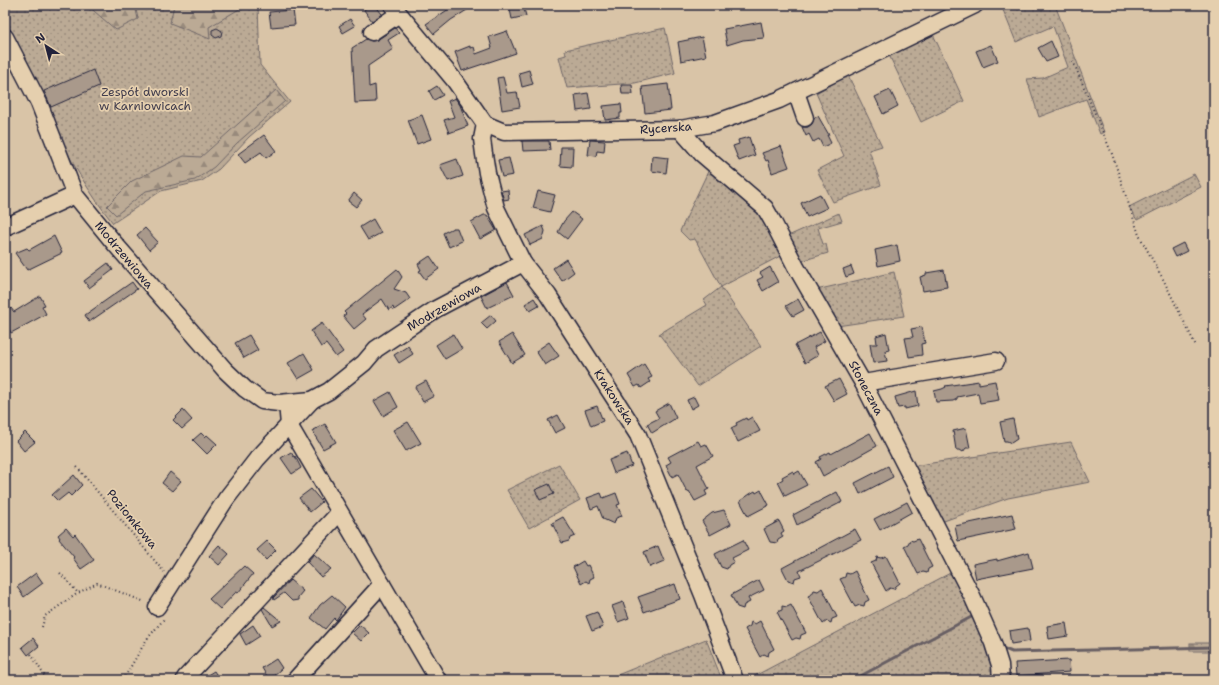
<svg xmlns="http://www.w3.org/2000/svg" width="1219" height="685" viewBox="0 0 1219 685" font-family="'Shantell Sans',sans-serif">
<style>
.grass{fill:url(#grass-dots);stroke:#6e6668}
.forest{fill:url(#forest-firs);stroke:#6e6668}
.lines{fill:none;stroke-linecap:round;stroke-linejoin:round}
.stream{stroke:#675f64;stroke-width:3}
.building{fill:#a9998b;stroke:#22223b}
.minor-casing{stroke:#22223b;stroke-width:19}
.path{stroke:#22223b;stroke-width:2;stroke-dasharray:1 3;stroke-linecap:butt}
.minor{stroke:#e5cfae;stroke-width:16}
.labels{text-anchor:middle;stroke-width:3.5;stroke-linejoin:round;paint-order:stroke}
.park-label{font-size:12px;fill:#413d4d;stroke:#e5cfae}
.street-label{font-size:12px;fill:#22223b;stroke:#e5cfae}
</style>
<defs>
<pattern id="grass-dots" width="8" height="8" patternUnits="userSpaceOnUse"><rect width="8" height="8" fill="#bbaa95"/><path d="M2 2h.1M6 6h.1" fill="none" stroke="#988a7b" stroke-width="1.8" stroke-linecap="round"/></pattern>
<pattern id="forest-firs" width="22" height="20" patternUnits="userSpaceOnUse"><rect width="22" height="20" fill="#bbaa95"/><path d="M5 1l3.5 6h-7zM16 11l3.5 6h-7z" fill="#988a7b"/></pattern>
</defs>
<rect width="100%" height="100%" fill="#d9c4a7"/>
<filter id="ink" filterUnits="userSpaceOnUse"><feTurbulence type="fractalNoise" baseFrequency=".025" numOctaves="2"/><feDisplacementMap in="SourceGraphic" scale="8" xChannelSelector="R" yChannelSelector="G"/><feConvolveMatrix kernelMatrix="1 2 1 2 8 2 1 2 1" color-interpolation-filters="sRGB"/></filter>
<g filter="url(#ink)">
<g class="grass">
<path d="M5 5H258L260 65 290 102 249 137 219 169 202 181 161 191 113 223C65 163 36 89 5 18Z"/>
<path d="M1001 5H1055L1104 132 1100 134 1086 99 1039 117 1027 79 1043 78 1068 67 1053 26 1016 42Z"/>
<path d="M665 28 675 73 635 83 567 88 559 57 566 55 565 50Z"/>
<path d="M932 32 964 101 921 122 889 55Z"/>
<path d="M848 75 882 146 869 150 881 185 833 202 817 170 844 156 816 93Z"/>
<path d="M711 165 754 206 784 254 721 287 761 346 698 386 659 334 707 305 704 300 721 287 695 239 689 240 680 231Z"/>
<path d="M1194 174 1201 187 1137 220 1129 207Z"/>
<path d="M839 213 842 221 818 228 823 244H826L828 253 798 262 786 237Z"/>
<path d="M894 272 904 316 837 326 816 290Z"/>
<path d="M1071 442 1090 482 1008 498 941 522 912 466Z"/>
<path d="M559 464 580 500 529 528 507 490Z"/>
<path d="M954 571 976 619 996 675 995 680H747Z"/>
<path d="M706 639 722 680H605Z"/>
</g>
<g class="forest">
<path d="M87 5H135L138 19 116 30Z"/>
<path d="M174 5H246L209 27 210 39 170 23Z"/>
<path d="M276 90 285 101 237 143 214 167 195 180 146 191 116 215 107 206 132 181 184 156 201 157Z"/>
<rect x="1190" y="643" width="24" height="8"/>
</g>
<g class="lines">
<g class="stream">
<path d="M1000 647 1012 652 1214 647"/>
<path d="M853 680 975 615"/>
</g>
</g>
<g class="building">
<path d="M370 5H375L382 14 372 21 364 10Z"/>
<path d="M455 5H475L451 20 434 34 426 24Z"/>
<path d="M509 5H523L526 16 512 19Z"/>
<path d="M293 10 295 25 271 27 269 12Z"/>
<path d="M350 19 355 26 343 33 339 26Z"/>
<path d="M761 22 764 38 743 40 727 45 724 29Z"/>
<path d="M217 28 222 31 221 36 216 38 212 35V30Z"/>
<path d="M395 28 399 33 388 40 393 49 368 66 369 87 375 85 376 102 355 103 352 48 366 39 372 41 377 40Z"/>
<path d="M507 31 516 53 462 71 455 52 470 46V48L474 47 476 54 492 48 489 37Z"/>
<path d="M702 37 706 56 681 61 678 42Z"/>
<path d="M1051 41 1058 57 1046 62 1038 48Z"/>
<path d="M991 45 998 61 983 67 976 51Z"/>
<path d="M93 70 99 86 51 107 44 91Z"/>
<path d="M529 70 533 84 522 87 519 73Z"/>
<path d="M503 77 507 93 517 92 520 107 502 110 497 78Z"/>
<path d="M668 84 671 110 645 113 642 87Z"/>
<path d="M621 85H632L633 94H622Z"/>
<path d="M437 86 443 95 434 100 429 91Z"/>
<path d="M890 90 898 106 883 114 875 97Z"/>
<path d="M588 93 591 109 577 111 575 95Z"/>
<path d="M455 98 460 105 468 126 449 133 444 120 454 117 448 101Z"/>
<path d="M621 104 622 113H620V118L605 120 603 106Z"/>
<path d="M422 115 431 139 417 144 408 120Z"/>
<path d="M818 116 829 135H827L831 143 823 147 819 139 813 142 809 134 806 136 802 127H808L812 124 814 118Z"/>
<path d="M264 135 276 151 266 158 261 152 245 163 238 154Z"/>
<path d="M749 137 755 155 739 161 733 146 739 144 738 140Z"/>
<path d="M590 140 605 141 604 152 597 151 596 156 588 155Z"/>
<path d="M522 141H549L550 150 523 151Z"/>
<path d="M781 146 789 167 772 173 768 160 766 161 762 153Z"/>
<path d="M561 147H573L572 167 560 166Z"/>
<path d="M652 156 668 158 666 173 651 171Z"/>
<path d="M509 158 513 175 502 177 498 160Z"/>
<path d="M457 159 463 176 448 181 440 165Z"/>
<path d="M508 190 509 199 504 200 501 191Z"/>
<path d="M538 191 555 195 550 212 533 208Z"/>
<path d="M354 193 362 200 356 207 348 201Z"/>
<path d="M820 194 827 208 807 217 801 203Z"/>
<path d="M572 212 582 219 567 239 558 232 564 221Z"/>
<path d="M484 215H487L496 230 480 239 471 222Z"/>
<path d="M373 219 381 233 368 240 360 227Z"/>
<path d="M543 226 545 231 543 239 530 245 525 235Z"/>
<path d="M145 228 158 242 149 250 137 235Z"/>
<path d="M453 228H457L462 241 449 247 443 233Z"/>
<path d="M54 236 62 253 27 270 15 253 27 248 29 250Z"/>
<path d="M1183 243 1187 251 1175 257 1171 249Z"/>
<path d="M897 245 900 261 878 266 875 250Z"/>
<path d="M430 256 439 269 425 279 419 271 421 270 418 264Z"/>
<path d="M566 259 574 272 562 281 553 268Z"/>
<path d="M108 263 113 270 89 288 84 281Z"/>
<path d="M851 266 854 274 846 277 843 269Z"/>
<path d="M770 267 778 282 763 291 757 280 763 277 760 273Z"/>
<path d="M397 269 402 277 394 289 406 293 410 299 394 310 393 307 389 310 382 299 362 314 366 319 354 329 343 316 346 314 344 312Z"/>
<path d="M944 270 947 287 923 291 920 277 926 275V273Z"/>
<path d="M132 282 137 289 89 322 85 315Z"/>
<path d="M507 282 514 295 487 308 481 296Z"/>
<path d="M40 296 45 305 42 306 46 314 11 333 5 322V312L11 308 14 312Z"/>
<path d="M534 298 539 306 530 311 525 304Z"/>
<path d="M798 299 804 310 793 316 786 306Z"/>
<path d="M491 315 496 321 487 329 481 323Z"/>
<path d="M322 323 343 352 336 357 326 344 321 347 311 331Z"/>
<path d="M922 327 925 343 921 344 922 355 909 357 905 338 913 337 911 329Z"/>
<path d="M820 332 825 341 814 347 818 355 805 363 795 345Z"/>
<path d="M886 333 889 350 885 351 887 361 873 363 870 344H877L876 336Z"/>
<path d="M453 334 462 349 445 359 436 345Z"/>
<path d="M512 334 525 355 512 363 499 342Z"/>
<path d="M249 335 258 350 244 358 235 343Z"/>
<path d="M549 342 559 356 545 365 536 351Z"/>
<path d="M408 346 413 354 399 363 394 355Z"/>
<path d="M304 353 314 370 298 379 288 363Z"/>
<path d="M644 364 652 377 648 379 650 382 641 388 639 385 635 387 628 375Z"/>
<path d="M839 379 847 394 834 401 825 386Z"/>
<path d="M426 381 434 396 423 402 415 387Z"/>
<path d="M979 381V384L995 381 999 400 980 403 978 393 957 397V399L953 401 936 402 934 391 942 389 946 387 945 386Z"/>
<path d="M916 391 918 406 905 409V407L898 408 895 397Z"/>
<path d="M390 392 398 407 383 416 374 401Z"/>
<path d="M694 397 698 405 691 409 687 400Z"/>
<path d="M669 403 676 418 652 433 647 424 659 418 655 411Z"/>
<path d="M597 406 603 421 591 426 585 410Z"/>
<path d="M183 410 192 420 182 429 173 420Z"/>
<path d="M558 415 565 428 555 433 548 420Z"/>
<path d="M752 417 760 431 738 442 731 428 737 425 736 423 746 418 747 420Z"/>
<path d="M1013 419 1017 439 1011 443 1007 441H1004L1000 422Z"/>
<path d="M408 422 421 443 406 451 393 430Z"/>
<path d="M325 424 336 442 323 449 312 431Z"/>
<path d="M966 428 970 448H966L963 452 960 450H956L953 431Z"/>
<path d="M25 432 35 442 24 451 16 441Z"/>
<path d="M201 433 205 437 207 435 217 444 207 454 193 440Z"/>
<path d="M870 433 877 446 823 476 816 462 821 459 820 457 830 452 831 454Z"/>
<path d="M698 441 701 446 706 444 713 456 697 465 709 489 705 491 707 495 695 501 689 491 687 492 678 474 672 477 666 465 671 462 668 457Z"/>
<path d="M291 452 294 457 295 456 301 468 292 474 281 458Z"/>
<path d="M627 453 632 466 614 473 609 460Z"/>
<path d="M888 466 893 477 860 494 855 483Z"/>
<path d="M793 471 794 474 799 471 807 485 785 496 778 482 783 479 782 477Z"/>
<path d="M170 472 181 481 172 491 162 483Z"/>
<path d="M74 475 82 485 71 496 68 493 58 501 52 495Z"/>
<path d="M549 484 554 494 540 500 535 490Z"/>
<path d="M311 489 322 502 310 512 299 498Z"/>
<path d="M761 490 769 505 748 516 740 501 750 494 755 491 756 493Z"/>
<path d="M837 492 842 502 797 525 793 515Z"/>
<path d="M601 493 603 498 616 493 620 504 617 505 622 516 616 518 614 524 603 519 598 506 591 509 587 498Z"/>
<path d="M907 502 912 512 880 530 874 519Z"/>
<path d="M724 510 731 524 710 535 702 521 712 513Z"/>
<path d="M1012 514 1016 529 958 541 955 526Z"/>
<path d="M563 517 575 536 570 538 569 541 562 543 552 523Z"/>
<path d="M779 521 784 531 781 533 783 537 778 540 777 543 770 542 764 529Z"/>
<path d="M66 528 73 536 75 534 94 560 81 569 73 558 74 557 59 539 60 538 58 535Z"/>
<path d="M855 529 861 540 799 571 801 576 795 578 794 582 788 580 782 568Z"/>
<path d="M918 539 932 567 928 569 927 573 923 572 918 574 904 546 908 544 910 540 913 541Z"/>
<path d="M743 540 748 550 732 558 734 562 729 565 727 569 721 567 715 554Z"/>
<path d="M267 541 276 550 266 560 257 550Z"/>
<path d="M219 545 229 554 219 565 209 556Z"/>
<path d="M658 546 664 561 650 567 644 552Z"/>
<path d="M1029 552 1033 568 976 579 973 564 997 559V561Z"/>
<path d="M314 554 331 569 321 577 307 562Z"/>
<path d="M886 556 900 583 896 586 894 589 890 588 886 591 871 563 876 561 877 557 881 558Z"/>
<path d="M583 561 586 566 588 565 594 577 590 579 589 583 586 581 581 584 573 567Z"/>
<path d="M244 566 253 574 238 593 236 592 220 609 209 599Z"/>
<path d="M855 571 869 600 865 602 864 606 860 605 855 607 840 579 845 577 846 573 850 574Z"/>
<path d="M36 573 43 583 24 597 17 587Z"/>
<path d="M290 580 303 591 298 597V600L292 601 284 593 274 600 273 598Z"/>
<path d="M759 580 764 590 748 598 750 602 744 605 743 609 737 607 731 595Z"/>
<path d="M675 584 680 599 644 612 638 597Z"/>
<path d="M822 588 837 617 832 619 831 623 827 621 823 624 808 596 812 594 814 590 818 591Z"/>
<path d="M332 595 345 607 336 620 334 618 325 629 311 618 320 605Z"/>
<path d="M623 602 629 618 618 622 612 606Z"/>
<path d="M791 605 806 633 801 635 800 639 796 638 792 640 777 612 782 610V606L787 607Z"/>
<path d="M264 607 281 621 272 626 262 609Z"/>
<path d="M597 612 603 627 592 631 586 616Z"/>
<path d="M760 621 774 649 769 652 768 656 764 654 760 657 745 629 750 626 751 622 755 624Z"/>
<path d="M1066 623 1068 636 1049 639 1047 626Z"/>
<path d="M253 625 260 636 246 645 240 634Z"/>
<path d="M360 625 369 633 361 641 352 633Z"/>
<path d="M1028 628 1030 641 1011 644 1009 631Z"/>
<path d="M33 638 39 646 28 655 22 647Z"/>
<path d="M276 659 282 668 271 678H268L262 668Z"/>
<path d="M1069 660 1070 672 1016 676 1015 663Z"/>
<path d="M214 671 220 680H199Z"/>
</g>
<g class="lines">
<g class="minor-casing">
<g id="minor">
<path d="M392 5 455 81 485 124 504 132 680 129 715 123 779 100 975 5"/>
<path d="M372 32 399 14"/>
<path d="M5 37 39 103 75 195 115 244 225 370 245 389 262 401 279 403 312 400 329 391 364 363 376 349 436 309 523 263"/>
<path d="M796 92 805 118"/>
<path d="M485 124 482 139 484 154 487 173 496 208 523 263 548 295 638 435 703 595 735 680"/>
<path d="M680 129 702 154 765 208 773 222 796 267 863 383 973 598 993 643 1000 665 1001 680"/>
<path d="M5 227 75 195"/>
<path d="M863 383 996 361"/>
<path d="M287 403 289 425 438 680"/>
<path d="M157 607 226 499 257 459 312 400"/>
<path d="M185 678 339 513"/>
<path d="M295 680 382 584"/>
</g>
</g>
<g class="path">
<path d="M1073 61 1112 154 1139 235 1163 279 1196 346"/>
<path d="M77 467 164 572"/>
<path d="M60 573 78 593 97 583 145 602"/>
<path d="M42 627 45 616 78 593"/>
<path d="M31 654 47 680"/>
<path d="M123 680 147 639 164 619 163 617"/>
</g>
<use href="#minor" class="minor"/>
</g>
</g>
<g class="labels">
<g class="park-label">
<text x="145" y="96">Zespół dworski<tspan x="145" dy="14">w Karniowicach</tspan></text>
</g>
<g class="street-label">
<text transform="translate(666 128) rotate(-4)" y="4">Rycerska</text>
<text transform="translate(124 255) rotate(50)" y="4">Modrzewiowa</text>
<text transform="translate(444 307) rotate(-30)" y="4">Modrzewiowa</text>
<text transform="translate(866 388) rotate(62)" y="4">Słoneczna</text>
<text transform="translate(614 397) rotate(57)" y="4">Krakowska</text>
<text transform="translate(132 519) rotate(51)" y="4">Poziomkowa</text>
</g>
</g>
<rect width="1219" height="685" fill="none" stroke="#e5cfae" stroke-width="20"/>
<rect x="10" y="10" width="1199" height="665" fill="none" stroke="#22223b" stroke-width="1.5" filter="url(#ink)"/>
<g transform="translate(46 46) rotate(324)" stroke="#e5cfae" stroke-width="3" paint-order="stroke">
<path d="M0-3L7 15L0 10L-7 15Z" fill="#22223b"/>
<text y="-6" font-size="11" font-weight="bold" text-anchor="middle" fill="#22223b">N</text>
</g>
</svg>
